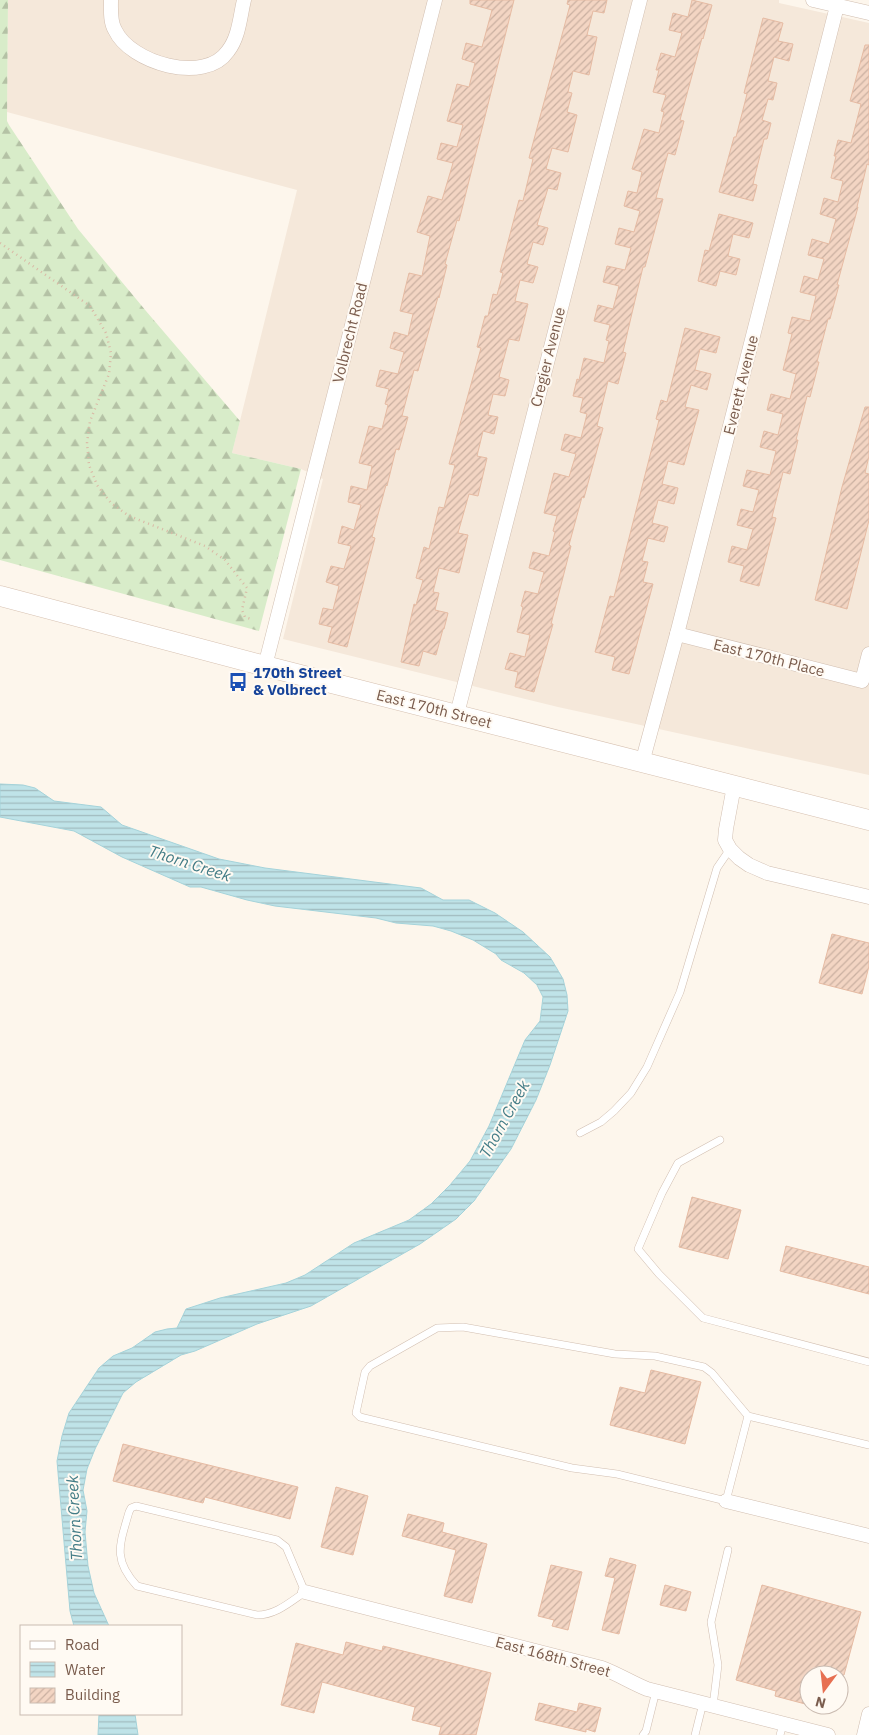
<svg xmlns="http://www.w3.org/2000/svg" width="869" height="1735" viewBox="0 0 869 1735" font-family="'IBM Plex Sans',sans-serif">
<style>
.residential{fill:#f5e8da}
.forest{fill:url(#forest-firs)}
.water{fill:url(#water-rules);stroke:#a5d3da}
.building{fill:url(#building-hatch);stroke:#e6bba3}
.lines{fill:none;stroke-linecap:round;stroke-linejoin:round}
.lane-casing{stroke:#d1beb0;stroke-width:8}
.street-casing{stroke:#d1beb0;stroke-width:15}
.secondary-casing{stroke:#d6c0b0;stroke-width:21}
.path{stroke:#d9b8a5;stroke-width:2.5;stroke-dasharray:1 4;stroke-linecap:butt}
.lane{stroke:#fff;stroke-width:7}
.street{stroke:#fff;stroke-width:14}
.secondary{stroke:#fff;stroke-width:20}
.labels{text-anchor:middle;stroke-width:4;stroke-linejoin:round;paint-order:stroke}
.street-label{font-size:15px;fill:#7a5c4d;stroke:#fffaf3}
.transit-label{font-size:15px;font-weight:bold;fill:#164399;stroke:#fffaf3;text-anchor:start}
.water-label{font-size:16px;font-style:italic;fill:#437c86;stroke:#fffaf3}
</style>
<defs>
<pattern id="forest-firs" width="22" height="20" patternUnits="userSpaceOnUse" patternTransform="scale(1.25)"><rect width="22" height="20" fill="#d8ecc9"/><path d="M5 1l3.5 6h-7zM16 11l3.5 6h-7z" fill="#b4c2a5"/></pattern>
<pattern id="water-rules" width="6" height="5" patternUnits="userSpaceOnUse" patternTransform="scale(1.25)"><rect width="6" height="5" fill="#bfe3e8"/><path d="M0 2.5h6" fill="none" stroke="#a0bbbe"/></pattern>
<pattern id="building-hatch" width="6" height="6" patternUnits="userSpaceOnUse" patternTransform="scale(1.25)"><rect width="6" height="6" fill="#f3d5c3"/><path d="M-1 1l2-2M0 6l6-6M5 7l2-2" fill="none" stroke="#cab0a1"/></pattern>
</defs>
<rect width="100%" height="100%" fill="#fdf6ec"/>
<path class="residential" d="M8 0H779V3L869 23V775L558 707 283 639 323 479 301 469 232 453 297 190 7 112Z"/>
<path class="forest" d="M0 0H8L7 121 9 125 78 229 146 311 240 421 232 453 301 469 259 631 0 560Z"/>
<g class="water">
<path d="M0 784 23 785 35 788 54 801 101 807 122 825 219 859 265 868 421 888 443 900H469L495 913 523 932 550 957 563 979 567 995 568 1011 550 1065 536 1100 511 1149 474 1201 456 1219 420 1244 311 1306 257 1324 195 1351 181 1355 136 1382 123 1393 95 1449 87 1469 83 1490 87 1511 85 1532 88 1566 94 1593 109 1626H74L70 1611 57 1461 62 1436 69 1413 99 1368 113 1356 132 1348 155 1332 167 1329 177 1328 186 1309 220 1298 286 1283 305 1275 354 1243 409 1220 431 1204 450 1185 470 1161 489 1126 525 1040 540 1021 543 997 537 985 524 973 501 960 496 954 473 940 451 931 433 926 396 923 376 918 275 906 247 900 201 887H190L122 857 74 831 0 817Z"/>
<path d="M99 1714H135L138 1735H98Z"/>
</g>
<g class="building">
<path d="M470 0H514L459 221 457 220 445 264 447 265 439 298 438 297 418 371 414 370 402 416 408 417 399 450 396 449 387 486 386 485 372 537 375 538 347 647 328 642 332 627 319 624 323 608 333 610 339 586 326 582 331 566 344 569 351 546 338 543 342 526 354 530 361 505 348 502 351 486 367 490 372 466 359 463 369 426 382 429 388 405 385 404 389 389 376 386 380 370 398 374 404 352 390 348 394 332 408 336 413 314 400 311 405 289 409 273 422 276 430 236 417 232 428 196 442 200 453 163 437 159 441 143 457 147 463 125 447 121 457 84 469 87 475 63 462 59 466 43 482 47 492 10 470 4Z"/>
<path d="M568 0H607L604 13 593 11 587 35 597 37 589 75 573 71 568 92 572 93 567 112 577 115 568 152 552 148 546 169 561 173 557 190 548 188 537 225 548 228 543 245 533 242 527 264 538 267 533 283 520 280 515 301 528 304 519 341 509 339 499 377 509 380 505 396 493 394 488 415 498 417 494 434 483 431 477 456 487 458 478 496 469 494 458 533 468 535 459 573 439 568 433 592 439 593 435 610 448 613 444 629H443L436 655 423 651 419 666 401 662 414 604 416 605 423 580 416 578 424 547 429 549 439 507 444 508 455 465 449 464 481 348 477 347 485 316H488L493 294 497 295 503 273 500 272 519 200 523 201 533 159 529 158 570 5 567 4Z"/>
<path d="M692 0 712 5 703 39 702 38 680 120 684 121 675 155 668 153 656 198 663 199 645 267H643L632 313 623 352 626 353 618 384 608 381 597 426 603 428 584 498 582 497 569 545 571 546 551 624H553L534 692 515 687 518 672 505 669 510 653 525 657 530 635 517 632 523 607 521 606 525 591 538 594 544 572 529 568 533 552 549 556 555 532 553 531 557 516 544 513 554 473 569 477 576 454 561 450 565 434 581 438 587 414 580 412 583 398 573 396 577 379 579 380 584 358 604 363 609 341 606 340 610 325 594 321 598 305 613 309 619 286 603 282 607 266 625 270 631 248 615 244 619 228 634 232 640 211 624 206 628 191 637 193 642 172 632 169 644 129 659 133 664 112 661 111 666 95 653 92 659 70H656L661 53 675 57 682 33 669 30 673 13 688 17Z"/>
<path d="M763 18 783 23 778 41 793 44 789 61 774 57 768 81 777 83 773 100 768 99 762 120 771 123 767 139H764L753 184 757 185 753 201 719 192 734 137H736L747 94 744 93Z"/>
<path d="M865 45H869V165L867 164 857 207H858L837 285H839L830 319H828L817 362H819L810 397 807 396 796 440H798L790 474 783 472 772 517 776 518 759 586 740 581 744 566 728 562 732 546 747 550 753 529 737 525 741 509 753 512 759 490 743 486 747 470 770 475 776 451 760 447 764 431 778 435 783 414 767 410 771 394 790 399 796 374 783 370 792 334 788 333 792 317 810 321 816 296 800 292 804 276 818 280 824 259 808 255 812 239 829 244 836 219 820 214 824 198 838 202 843 181 831 178 836 156H834L838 140 851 143 861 104 850 101Z"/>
<path d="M719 214 753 223 749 238 733 234 728 256 740 259 736 275 720 271 716 286 698 281 705 250 709 251Z"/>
<path d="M685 328 720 337 716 353 700 349 695 370 711 374 707 390 691 385 685 407 699 410 684 465 668 461 662 484 678 488 674 504 658 500 652 523 668 527 664 542 648 538 642 561 648 562 643 582 653 584 629 674 612 670 615 657 595 652 610 596 614 597 659 420 656 419 661 400 667 402Z"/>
<path d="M865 407H869V456L865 473 869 474V520L847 609 815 600 842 487Z"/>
<path d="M832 934 869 943V966L862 994 819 983Z"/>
<path d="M692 1197 741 1210 728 1259 679 1247Z"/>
<path d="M786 1246 869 1267V1294L780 1271Z"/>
<path d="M651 1370 701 1382 685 1444 610 1425 620 1387 645 1393Z"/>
<path d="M123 1444 298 1487 290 1519 205 1497 203 1503 113 1481Z"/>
<path d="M336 1487 368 1496 353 1555 321 1547Z"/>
<path d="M408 1514 444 1523 442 1532 487 1544 472 1603 444 1596 456 1550 402 1536Z"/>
<path d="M610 1558 636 1565 619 1634 602 1630 615 1578 605 1576Z"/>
<path d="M551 1565 582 1572 568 1630 552 1626 554 1620 538 1616Z"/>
<path d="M665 1585 691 1592 686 1611 660 1605Z"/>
<path d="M762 1585 861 1612 844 1675H809V1705L775 1696 776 1691 736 1680Z"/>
<path d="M346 1642 382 1651 383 1646 491 1673 476 1735H439L441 1727 412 1720 415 1707 322 1682 314 1713 281 1705 296 1643 343 1655Z"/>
<path d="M539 1703 577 1712 579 1703 601 1708 595 1732 586 1729V1732L535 1720Z"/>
</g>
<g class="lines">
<g class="lane-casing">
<g id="lane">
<path d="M580 1133 601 1122 614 1111 631 1093 647 1067 680 992 717 868 730 849"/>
<path d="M720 1140 678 1163 662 1193 638 1249 659 1274 703 1318 869 1362"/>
<path d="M748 1416 712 1373 704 1367 655 1356 615 1354 463 1327 437 1328 370 1366 365 1372 356 1413 360 1417 572 1468 617 1474 726 1501 748 1416 869 1445"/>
<path d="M136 1506 277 1540 286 1547 305 1592C290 1602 276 1615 257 1615L137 1586C112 1559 120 1544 129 1512L131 1508Z"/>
<path d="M713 1706 718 1665 711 1622 728 1550"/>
<path d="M643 1735 646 1731 656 1691"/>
<path d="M695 1735 703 1703"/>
<path d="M780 1735 783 1724"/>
</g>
</g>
<g class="street-casing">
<g id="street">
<path d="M111 0C111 10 110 22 115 30 130 63 205 85 228 51 239 37 240 17 244 0"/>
<path d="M813 0 869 13"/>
<path d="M677 634 862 681 869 654"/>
<path d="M265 666 435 0"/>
<path d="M457 714 640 0"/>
<path d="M642 763 677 634 837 6"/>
<path d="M734 786 726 829 725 840 730 849 739 858 749 865 767 873 869 897"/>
<path d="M726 1501 869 1536"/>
<path d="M305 1592 602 1668C618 1674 632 1683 647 1689L828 1735"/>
<path d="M864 1735 869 1714"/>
</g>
</g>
<g class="secondary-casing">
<path id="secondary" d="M0 596 265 666 869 820"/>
</g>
<path class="path" d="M0 243 90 306 106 333 111 353 109 374 90 421 87 443 89 465 97 485 111 503 129 516 205 546 225 560 247 588 242 610 245 617 251 619"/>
<use href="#lane" class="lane"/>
<use href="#street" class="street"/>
<use href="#secondary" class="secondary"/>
</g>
<defs>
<g id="bus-bare" transform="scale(1.5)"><path d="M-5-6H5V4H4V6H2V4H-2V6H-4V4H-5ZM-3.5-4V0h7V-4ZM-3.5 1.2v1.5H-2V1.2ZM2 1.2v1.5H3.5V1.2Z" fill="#1a4fb4" stroke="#fffaf3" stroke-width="2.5" paint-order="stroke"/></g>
</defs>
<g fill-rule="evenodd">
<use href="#bus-bare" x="238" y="682"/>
</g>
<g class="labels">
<g class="street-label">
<text transform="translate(350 333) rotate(-76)" y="5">Volbrecht Road</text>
<text transform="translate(548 357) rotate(-76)" y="5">Cregier Avenue</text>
<text transform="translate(741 385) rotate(-76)" y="5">Everett Avenue</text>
<text transform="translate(769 658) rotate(14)" y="5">East 170th Place</text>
<text transform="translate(434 709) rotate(14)" y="5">East 170th Street</text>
<text transform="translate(553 1657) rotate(15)" y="5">East 168th Street</text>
</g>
<g class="transit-label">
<text x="253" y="678">170th Street<tspan x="253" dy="17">&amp; Volbrect</tspan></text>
</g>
<g class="water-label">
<text transform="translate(190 863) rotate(18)" y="6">Thorn Creek</text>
<text transform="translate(504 1119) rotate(-61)" y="6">Thorn Creek</text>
<text transform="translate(74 1518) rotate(-93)" y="6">Thorn Creek</text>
</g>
</g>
<rect x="20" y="1625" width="162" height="90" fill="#fffaf3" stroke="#cabbb1"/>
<rect x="30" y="1641" width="25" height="8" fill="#ffffff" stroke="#cabbb1"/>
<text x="65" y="1650" font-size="15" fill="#7a5c4d">Road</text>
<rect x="30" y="1662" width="25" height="15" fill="url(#water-rules)" stroke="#cabbb1"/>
<text x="65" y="1675" font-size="15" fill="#7a5c4d">Water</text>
<rect x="30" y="1688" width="25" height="15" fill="url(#building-hatch)" stroke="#cabbb1"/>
<text x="65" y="1700" font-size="15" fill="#7a5c4d">Building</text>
<g transform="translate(824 1690) rotate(195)"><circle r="24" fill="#fffaf3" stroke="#cabbb1"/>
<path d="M0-4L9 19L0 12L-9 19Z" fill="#e76f51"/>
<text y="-8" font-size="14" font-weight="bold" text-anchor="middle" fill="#7a5c4d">N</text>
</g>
</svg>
